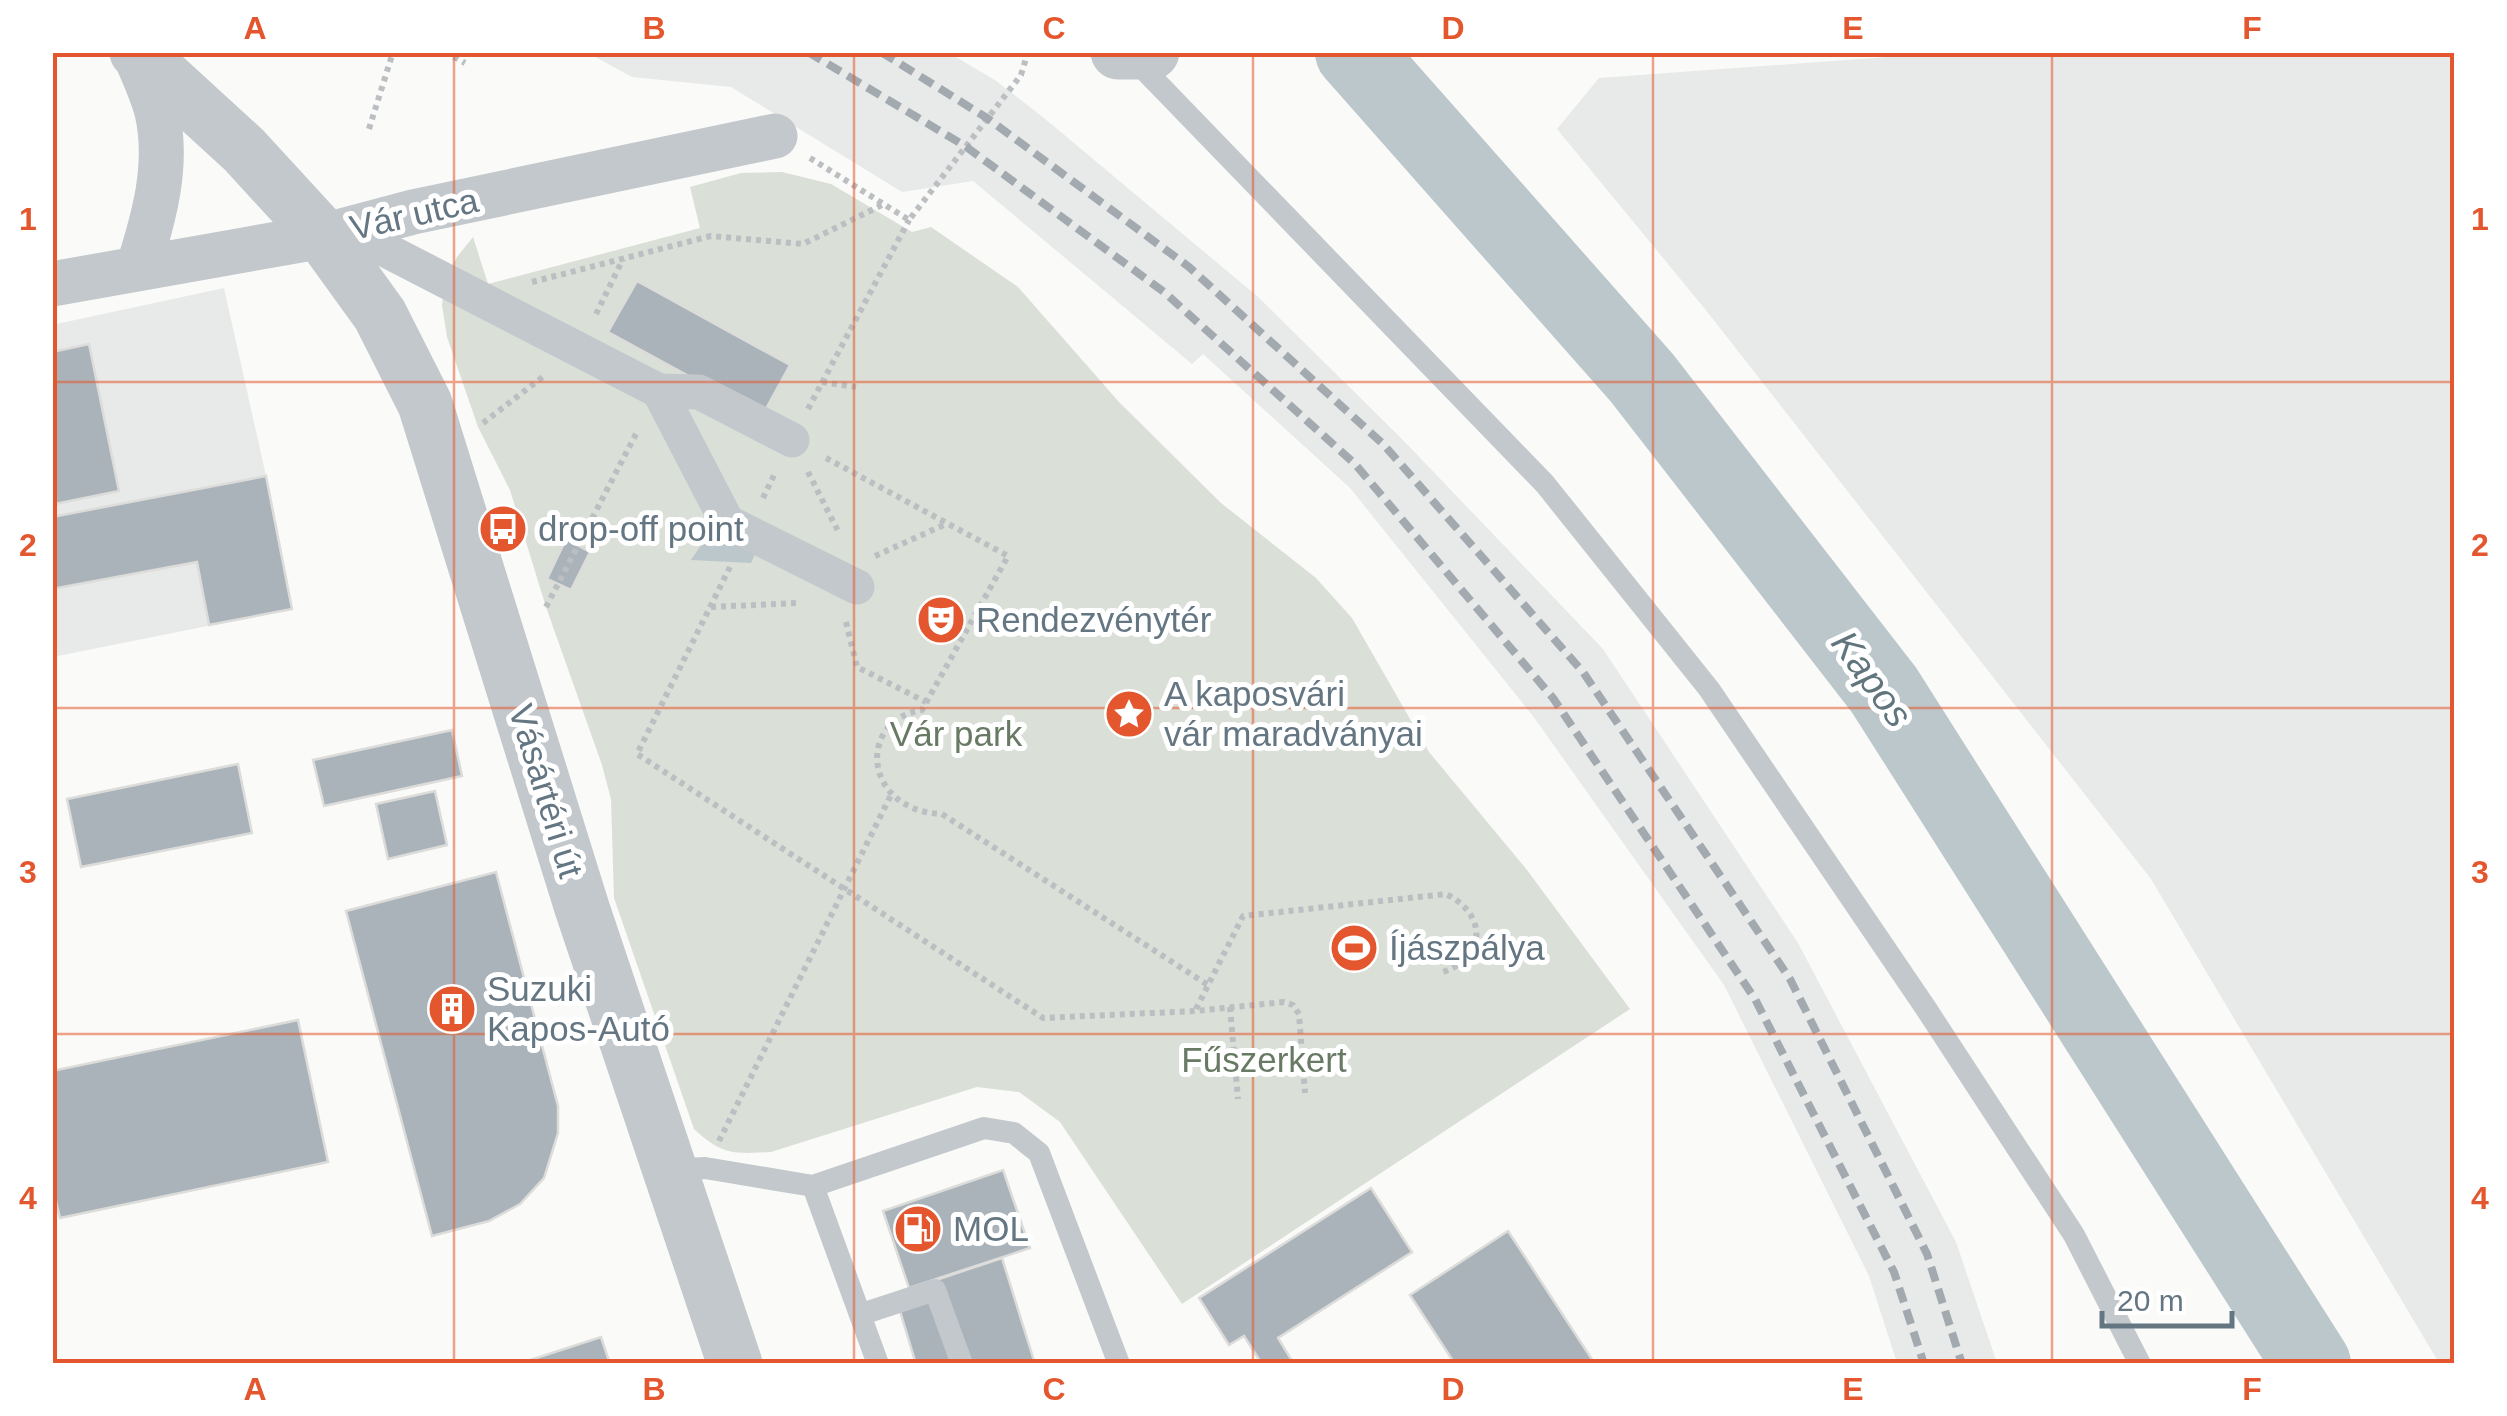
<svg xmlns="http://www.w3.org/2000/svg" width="2507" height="1416" viewBox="0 0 2507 1416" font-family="Arial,sans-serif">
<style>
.built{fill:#e8e9e9}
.green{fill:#dadfd7}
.water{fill:#bbc7cb}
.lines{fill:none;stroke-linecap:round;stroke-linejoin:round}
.river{stroke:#bbc7cb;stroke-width:78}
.building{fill:#aab3b9;stroke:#dcdcda;stroke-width:2.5}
.path{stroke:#bbbfc2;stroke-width:6;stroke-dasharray:5 5;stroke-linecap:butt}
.service{stroke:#c3c8cc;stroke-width:22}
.pedestrian{stroke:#c3c8cc;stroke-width:35}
.minor{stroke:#c3c8cc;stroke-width:45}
.tertiary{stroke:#c3c8cc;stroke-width:55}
.rail{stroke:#a2aab0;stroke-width:8;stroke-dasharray:15 8;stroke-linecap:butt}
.grid{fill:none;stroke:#e4572e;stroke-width:2.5;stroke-opacity:0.55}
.labels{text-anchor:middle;stroke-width:10;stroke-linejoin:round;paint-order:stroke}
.street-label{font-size:35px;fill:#657683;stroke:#fff}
.poi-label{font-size:35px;fill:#657683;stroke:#fff;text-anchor:start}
.park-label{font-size:35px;fill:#687a64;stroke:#fff}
.water-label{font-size:38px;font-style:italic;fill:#60757c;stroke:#fff}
.neatline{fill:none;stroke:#e4572e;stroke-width:4}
.grid-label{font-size:32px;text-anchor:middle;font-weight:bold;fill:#e4572e}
</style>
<rect width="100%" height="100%" fill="#fafaf8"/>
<g class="built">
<path d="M588 53H949L995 80 1044 118 1257 296 1402 439 1603 649 1798 943 1956 1242 1997 1363H1897L1869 1276 1724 985 1533 716 1350 488 1203 354 1192 364 973 181 902 192 731 87 632 77Z"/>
<path d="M1943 53H2454V1363H2439L2151 879 1705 309 1557 129 1599 78Z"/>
<path d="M224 288 266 476 292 609 53 657 52 325Z"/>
</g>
<path class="green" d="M782 172 831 184 912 232 931 227 1018 287 1119 402 1221 503 1316 578 1352 618 1429 752 1527 870 1630 1009 1182 1304 1060 1122 1019 1092 977 1087 771 1152C733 1154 722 1155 694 1129L614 898 611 799 602 765 546 607 510 490 478 427 447 337 442 305 445 281 457 257 473 237 488 284 700 228 690 187 741 173Z"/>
<path class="water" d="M715 524 759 545 751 563 691 560Z"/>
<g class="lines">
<path class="river" d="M1354 52 1642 378 1884 690 2312 1364"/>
</g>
<g class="building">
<path d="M637 281 790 365 762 416 608 332Z"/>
<path d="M89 344 119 491 55 504 52 352Z"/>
<path d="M266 476 292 609 209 625 197 562 52 589V517Z"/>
<path d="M566 539 590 552 571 590 547 579Z"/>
<path d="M938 600 961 612 944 646 921 634Z"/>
<path d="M452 730 462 776 324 806 313 760Z"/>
<path d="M238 764 252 833 81 867 67 799Z"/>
<path d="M435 791 447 845 388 859 376 804Z"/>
<path d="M496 872 558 1106V1133L544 1178 520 1204 489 1221 432 1236 346 911Z"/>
<path d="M298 1020 328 1162 60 1218 52 1184V1071Z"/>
<path d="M1003 1170 1030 1248 909 1288 883 1211Z"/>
<path d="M1371 1188 1412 1252 1278 1338 1294 1364H1262L1244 1336 1229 1345 1199 1298Z"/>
<path d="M1508 1231 1595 1364H1455L1410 1295Z"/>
<path d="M1002 1258 1035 1364H916L900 1311 924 1284Z"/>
<path d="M601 1337 610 1364H518Z"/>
</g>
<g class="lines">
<g class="path">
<path d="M445 52 465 63"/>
<path d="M369 129 393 52"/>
<path d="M810 158 909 220 1021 75 1028 52"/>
<path d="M532 282 711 236 803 244 884 204"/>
<path d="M596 314 623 259"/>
<path d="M822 382 856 387"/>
<path d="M808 409 909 220"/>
<path d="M483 423 544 376"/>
<path d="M826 458 1008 556 922 710C856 720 863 811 942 814L1208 985"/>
<path d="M808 472 839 533"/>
<path d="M763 498 775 473"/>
<path d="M875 556 946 524"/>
<path d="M730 567 637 754 1043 1018 1196 1011 1284 1002 1293 1005 1299 1014 1305 1093"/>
<path d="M546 607 637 432"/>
<path d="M711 607 798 603"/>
<path d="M846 622 857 667 926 702"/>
<path d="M1230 1007 1238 1099"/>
<path d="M1196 1009 1243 916 1446 894C1487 914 1487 957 1443 972"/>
<path d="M719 1141 891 795"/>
</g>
<g class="service">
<path d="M1132 57 1545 484 1709 689 1925 1007 2074 1235 2140 1364"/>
<path d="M671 1170 705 1168 813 1186 984 1128 1014 1133 1039 1153 1119 1364"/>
<path d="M813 1186 878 1364"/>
<path d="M862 1314 935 1290 962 1364"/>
</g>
<g class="pedestrian">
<path d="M347 230 659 391 727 522 857 587"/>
<path d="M659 391 699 392 792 440"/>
</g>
<g class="minor">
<path d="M134 52C142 72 152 92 157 112 169 165 154 218 138 268"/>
<path d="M52 284 323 236 413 212 775 136"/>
</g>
<g class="tertiary">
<path d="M137 52 244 150 323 236 380 315 425 404 582 908 735 1364"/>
<path d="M1118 52H1152"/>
</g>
<g class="rail">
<path d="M808 52 965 146 1164 292 1355 464 1553 698 1755 999 1894 1272 1924 1364"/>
<path d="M881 52 987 118 1189 267 1383 444 1583 672 1790 979 1927 1254 1962 1364"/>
</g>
</g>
<path class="grid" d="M454 52V1364M854 52V1364M1253 52V1364M1653 52V1364M2052 52V1364M52 382H2454M52 708H2454M52 1034H2454"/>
<defs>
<g id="bus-disc" transform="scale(2.5)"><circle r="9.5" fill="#e4572e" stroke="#fff"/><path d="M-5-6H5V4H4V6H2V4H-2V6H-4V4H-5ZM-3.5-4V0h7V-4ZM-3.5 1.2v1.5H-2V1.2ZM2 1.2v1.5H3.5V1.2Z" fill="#fff"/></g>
<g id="theatre-disc" transform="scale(2.5)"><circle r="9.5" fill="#e4572e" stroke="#fff"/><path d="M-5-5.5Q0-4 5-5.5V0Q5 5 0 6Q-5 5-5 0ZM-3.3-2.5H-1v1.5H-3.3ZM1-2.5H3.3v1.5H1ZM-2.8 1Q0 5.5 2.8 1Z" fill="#fff"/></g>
<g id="sight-disc" transform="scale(2.5)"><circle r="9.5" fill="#e4572e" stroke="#fff"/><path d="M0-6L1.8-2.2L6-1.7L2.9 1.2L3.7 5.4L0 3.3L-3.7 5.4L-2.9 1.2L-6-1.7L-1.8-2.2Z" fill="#fff"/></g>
<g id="stadium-disc" transform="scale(2.5)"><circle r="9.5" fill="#e4572e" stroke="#fff"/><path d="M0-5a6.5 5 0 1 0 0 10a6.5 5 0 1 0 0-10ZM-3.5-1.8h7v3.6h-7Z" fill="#fff"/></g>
<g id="building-disc" transform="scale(2.5)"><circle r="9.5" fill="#e4572e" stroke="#fff"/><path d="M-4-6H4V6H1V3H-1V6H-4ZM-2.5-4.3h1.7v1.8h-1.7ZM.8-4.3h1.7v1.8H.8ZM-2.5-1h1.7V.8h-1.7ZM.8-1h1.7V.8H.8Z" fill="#fff"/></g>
<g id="fuel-disc" transform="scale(2.5)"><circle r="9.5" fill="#e4572e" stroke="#fff"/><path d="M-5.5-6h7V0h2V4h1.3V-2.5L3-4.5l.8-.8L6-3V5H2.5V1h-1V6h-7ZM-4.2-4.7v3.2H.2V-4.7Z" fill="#fff"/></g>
</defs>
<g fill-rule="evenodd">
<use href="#bus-disc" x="503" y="529"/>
<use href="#theatre-disc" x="941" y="620"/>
<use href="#sight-disc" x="1129" y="714"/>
<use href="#stadium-disc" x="1354" y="948"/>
<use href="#building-disc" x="452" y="1009"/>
<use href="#fuel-disc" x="918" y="1229"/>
</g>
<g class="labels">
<g class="street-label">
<text transform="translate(414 214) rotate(-13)" y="12">Vár utca</text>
<text transform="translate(546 791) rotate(73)" y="12">Vásártéri út</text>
</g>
<g class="poi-label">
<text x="538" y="541">drop-off point</text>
<text x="976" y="632">Rendezvénytér</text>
<text x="1164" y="706">A kaposvári<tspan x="1164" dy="40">vár maradványai</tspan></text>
<text x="1389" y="960">Íjászpálya</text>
<text x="487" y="1001">Suzuki<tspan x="487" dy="40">Kapos-Autó</tspan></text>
<text x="953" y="1241">MOL</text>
</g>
<g class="park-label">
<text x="956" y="746">Vár park</text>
<text x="1264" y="1072">Fűszerkert</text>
</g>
<g class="water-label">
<text transform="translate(1872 679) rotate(54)" y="13">Kapos</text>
</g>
</g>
<rect width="2507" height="1416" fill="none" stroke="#ffffff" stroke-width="110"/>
<path d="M2102 1311v15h130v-15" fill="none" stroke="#657683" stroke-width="5"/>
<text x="2117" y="1311" font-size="30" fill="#657683" stroke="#ffffff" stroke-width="8" paint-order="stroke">20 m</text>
<rect x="55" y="55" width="2397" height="1306" class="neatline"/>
<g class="grid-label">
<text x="255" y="39">A</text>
<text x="654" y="39">B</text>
<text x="1054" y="39">C</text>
<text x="1453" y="39">D</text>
<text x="1853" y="39">E</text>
<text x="2252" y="39">F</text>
<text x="28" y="230">1</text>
<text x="2480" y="230">1</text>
<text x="28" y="556">2</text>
<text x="2480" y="556">2</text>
<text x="28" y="883">3</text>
<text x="2480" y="883">3</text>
<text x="28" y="1209">4</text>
<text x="2480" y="1209">4</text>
<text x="255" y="1400">A</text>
<text x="654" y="1400">B</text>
<text x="1054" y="1400">C</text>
<text x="1453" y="1400">D</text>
<text x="1853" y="1400">E</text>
<text x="2252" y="1400">F</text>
</g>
</svg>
